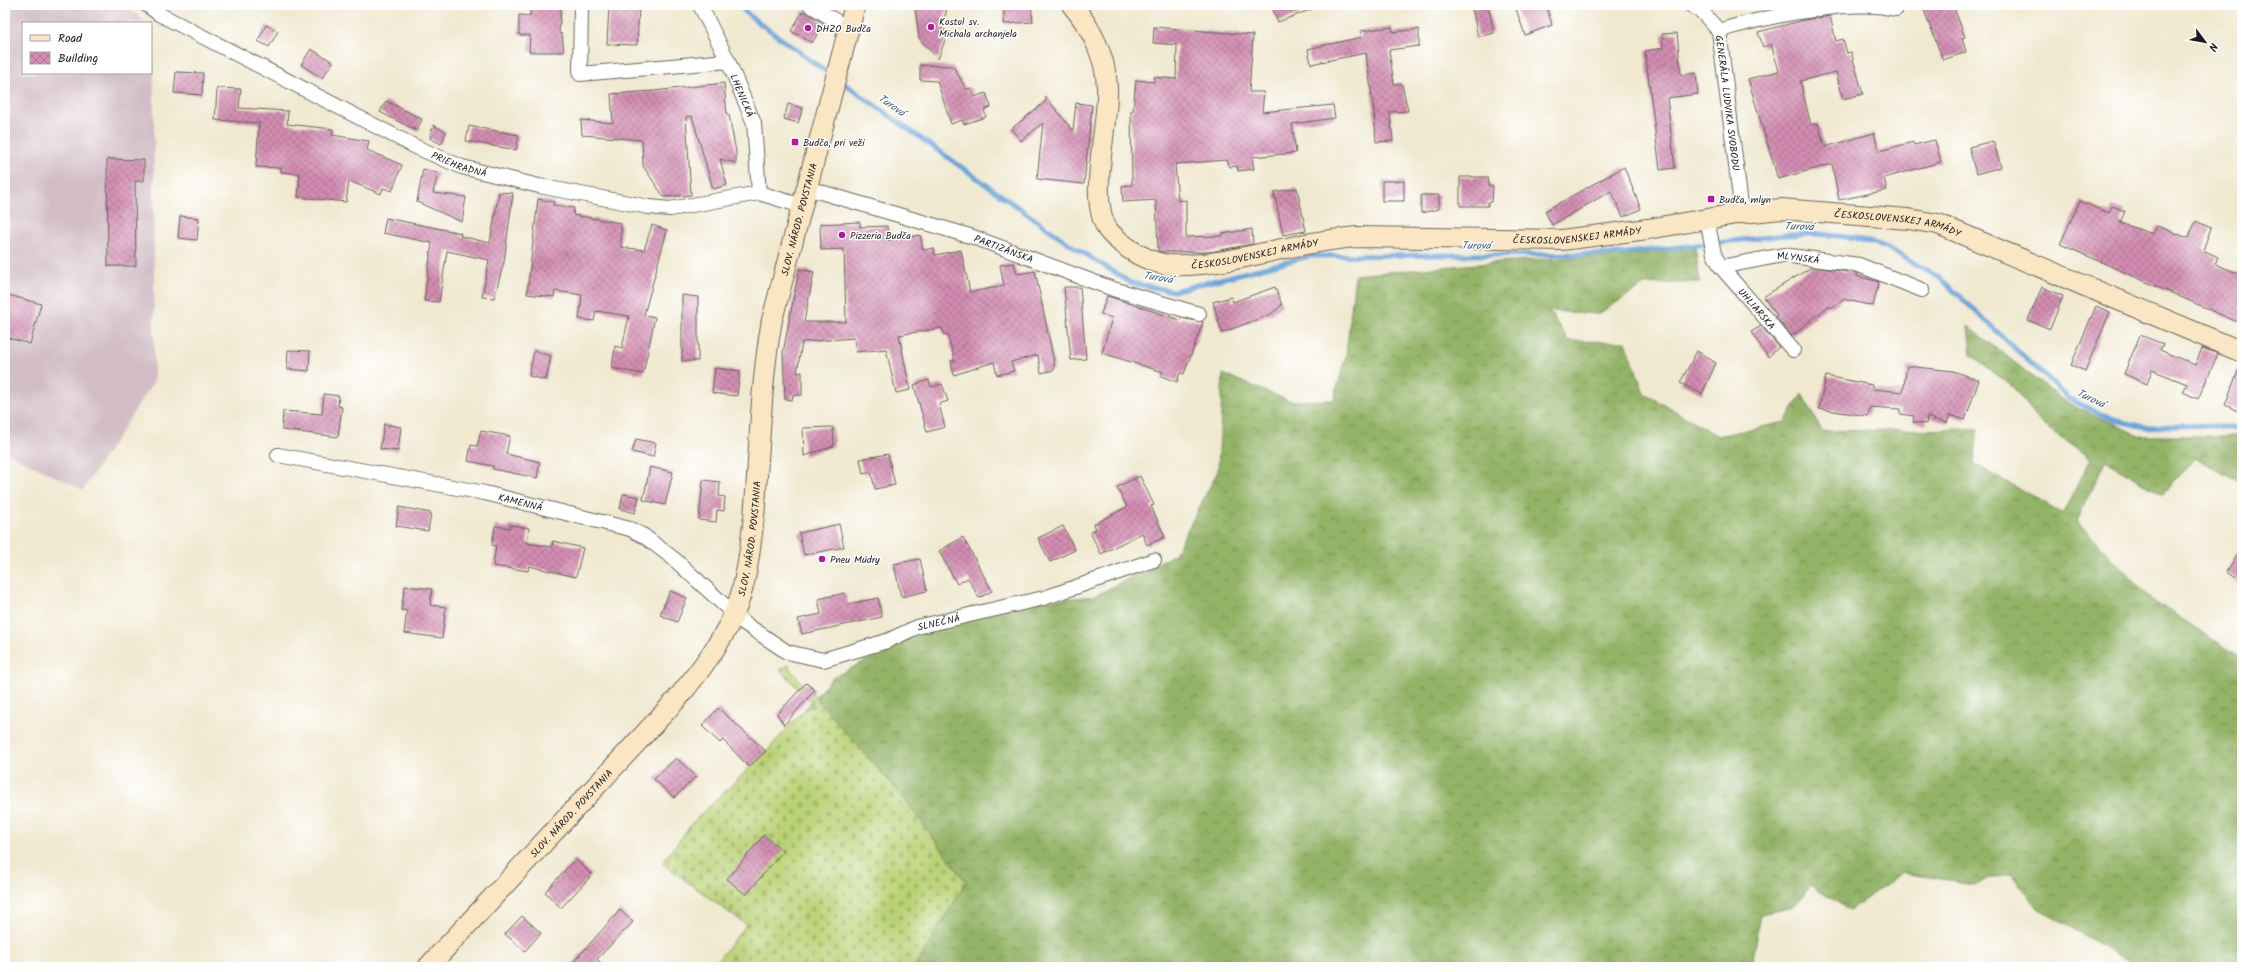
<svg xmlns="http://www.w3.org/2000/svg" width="2247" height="972" viewBox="0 0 2247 972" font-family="Kalam,sans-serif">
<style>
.industrial{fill:#d2bdc6}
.forest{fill:url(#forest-crowns);stroke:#586841}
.cemetery{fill:url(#cemetery-stones);stroke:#6b7648}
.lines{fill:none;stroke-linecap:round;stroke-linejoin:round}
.stream{stroke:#6ba4da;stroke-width:5}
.building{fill:url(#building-cross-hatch)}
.street-casing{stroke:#66645b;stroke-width:16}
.secondary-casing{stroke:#66645b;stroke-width:22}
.street{stroke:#fff;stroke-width:14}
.secondary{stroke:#fbe6c4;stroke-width:20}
.poi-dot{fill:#b5179e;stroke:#fff;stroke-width:1.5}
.labels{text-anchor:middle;stroke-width:3;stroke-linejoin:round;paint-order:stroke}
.poi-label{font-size:10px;fill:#1c1c1c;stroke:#fff;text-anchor:start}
.street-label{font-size:10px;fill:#1c1c1c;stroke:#fff}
.water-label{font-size:11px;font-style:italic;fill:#44607b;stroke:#fff}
</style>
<defs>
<pattern id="forest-crowns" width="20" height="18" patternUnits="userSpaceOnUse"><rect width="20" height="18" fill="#93b366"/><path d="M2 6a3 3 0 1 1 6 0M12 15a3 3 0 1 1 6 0" fill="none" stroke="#779153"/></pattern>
<pattern id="cemetery-stones" width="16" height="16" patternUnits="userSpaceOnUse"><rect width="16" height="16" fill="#bad175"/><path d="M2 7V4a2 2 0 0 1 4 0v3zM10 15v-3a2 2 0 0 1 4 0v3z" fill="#9fb365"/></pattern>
<pattern id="building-cross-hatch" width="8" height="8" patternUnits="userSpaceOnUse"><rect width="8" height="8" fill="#d38db2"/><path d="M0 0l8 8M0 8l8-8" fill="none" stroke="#aa7290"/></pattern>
</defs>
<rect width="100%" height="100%" fill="#fff"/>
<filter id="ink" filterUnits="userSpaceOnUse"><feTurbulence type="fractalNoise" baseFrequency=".025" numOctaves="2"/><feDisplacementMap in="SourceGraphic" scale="8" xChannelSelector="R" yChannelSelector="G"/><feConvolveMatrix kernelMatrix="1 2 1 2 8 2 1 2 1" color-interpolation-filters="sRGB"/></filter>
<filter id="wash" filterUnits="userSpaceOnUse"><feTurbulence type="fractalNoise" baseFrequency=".012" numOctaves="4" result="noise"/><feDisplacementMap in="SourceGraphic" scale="16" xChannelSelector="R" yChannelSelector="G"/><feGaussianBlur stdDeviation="0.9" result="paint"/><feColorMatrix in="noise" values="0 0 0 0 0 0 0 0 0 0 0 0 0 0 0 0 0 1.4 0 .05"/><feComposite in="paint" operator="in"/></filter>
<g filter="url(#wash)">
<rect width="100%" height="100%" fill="#f0e9d0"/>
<path class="industrial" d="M5 5H126L146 23H23V73H151V28L154 31V381L83 490 5 452Z"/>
<path class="forest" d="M1695 246 1700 282 1646 284 1598 314 1549 311 1569 341 1626 342 1644 393 1718 436 1785 422 1802 394 1822 431 1978 429 1974 464 2063 513 2091 458 2043 425 2013 387 1971 355 1968 326 2064 401 2141 436H2242V482L2194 458 2163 494 2106 461 2077 521 2148 597 2242 658V967H2141L2134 965 2038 908 2011 873 1974 884 1902 873 1850 910 1811 886 1793 907 1761 914 1753 959 1754 967H915L966 882 902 796 865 754 709 819 832 678 969 608 1095 596 1175 554 1218 471 1223 374 1290 401 1334 400 1346 355 1355 275 1511 261 1643 254Z"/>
<path class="cemetery" d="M789 665 790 669 902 796 966 882 915 967H712L746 925 662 863 694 821 766 752 805 709 815 706 780 670Z"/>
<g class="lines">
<g class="stream">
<path d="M739 5 750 16 832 76"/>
<path d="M839 80 1071 245 1131 283 1173 291 1310 256 1617 254 1786 235 1819 234 1855 238 1886 247 1940 278 2068 398 2114 420 2145 427 2214 425 2242 430"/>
</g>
</g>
<g id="blocks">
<g class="building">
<path d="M531 5H561L559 33 562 34 564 52H529L530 35H519V15L530 16Z"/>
<path d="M609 5H639L637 45 607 44Z"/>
<path d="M922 5H948L941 30 948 32 938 59 919 38 915 8 920 10Z"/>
<path d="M1004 5H1031L1033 22 1004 24Z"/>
<path d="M1271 5H1319L1320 6 1278 22Z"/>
<path d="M1488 5 1494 33 1478 37 1472 8Z"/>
<path d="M1527 5H1546L1552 25 1525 35 1516 9Z"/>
<path d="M1922 5H1953L1965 37 1962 38 1966 52 1943 60Z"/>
<path d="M803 11 824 23 812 43 791 31Z"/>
<path d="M1830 16 1836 41 1843 39 1847 53 1851 52 1863 94 1843 99 1836 72 1800 81 1811 125 1818 123 1825 147 1874 133 1879 151 1913 142 1914 145 1935 140 1941 162 1884 178 1887 190 1839 200 1832 164 1778 179 1748 79 1779 71 1771 44 1763 47 1758 32 1804 20Z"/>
<path d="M266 25 278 31 269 47 258 41Z"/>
<path d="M1154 27 1253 35 1249 92H1264L1262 112 1333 105 1335 118 1292 124 1296 153 1252 157 1254 169 1238 171 1237 166 1230 167 1227 160 1175 164 1178 201 1186 200V237L1222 236V234L1252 229 1253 244 1209 252H1164L1158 251 1156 200 1123 202 1122 186 1132 185 1131 111H1133L1136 80 1154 82V77L1176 79 1177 45 1153 43Z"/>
<path d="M1392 27 1393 32 1419 29V46L1389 50 1394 84H1402L1408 111 1390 112 1393 141 1376 142 1374 112 1366 53 1311 64 1308 49 1362 37 1360 31Z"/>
<path d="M1677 33 1681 75 1696 73 1698 94 1667 98 1675 168 1660 170 1645 51 1663 48 1662 34Z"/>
<path d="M311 49 333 62 322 78 301 65Z"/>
<path d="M920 65 953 66 966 89 971 88 974 97 986 93 991 107 984 110 986 117 964 124 962 120 951 124 937 81 920 80Z"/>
<path d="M176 72 203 73 202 95 174 93Z"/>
<path d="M724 83 727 115H729L736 152V163L720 159 727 185 713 189 692 116 686 117 691 195 664 197 643 166 642 140 582 135 581 120 613 123 611 94 654 91Z"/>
<path d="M217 88 241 89 239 108 288 111 287 124 333 129 332 135 369 141 367 150 402 165 392 191 383 188 381 194 349 181 346 202 298 197 300 174 281 172V168L256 167 259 123 215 120Z"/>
<path d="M1046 97 1073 131 1076 103 1092 105 1084 184 1037 179 1043 123 1021 141 1011 129 1046 101Z"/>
<path d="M386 101 422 119 417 131 380 112Z"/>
<path d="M788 104 803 108 798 123 784 119Z"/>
<path d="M433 125 446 132 441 144 430 138Z"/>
<path d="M469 126 519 135 516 150 466 141Z"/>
<path d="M1993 141 2001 167 1976 174 1969 147Z"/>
<path d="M107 159 144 160V181H135L136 266H108Z"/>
<path d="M1624 167 1641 209 1623 217 1611 191 1552 225 1545 211Z"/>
<path d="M423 169 438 173 433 193 466 197 462 222 417 202Z"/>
<path d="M1460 177H1488L1489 186H1493L1492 202H1488V206H1460Z"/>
<rect x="1382" y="181" width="22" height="20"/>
<path d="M1297 188 1306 231 1283 235 1274 192Z"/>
<path d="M499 192 513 193 504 262 494 298 482 297 489 260 447 251 439 302 424 301 432 243 383 233 386 218 461 233 460 236 490 243Z"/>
<path d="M1421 195H1439V209L1421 213Z"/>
<path d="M538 199 554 202 553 205 574 208 573 215 621 223V247L644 250 652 225 667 230 644 315 655 317 643 374 612 368 615 346 622 348 629 316 596 311 594 321 579 319 582 295 555 291 554 297 527 294Z"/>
<path d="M2080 201 2109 213 2112 206 2125 211 2120 223 2153 234 2157 226 2188 238 2196 221 2211 228 2203 250 2218 257 2215 264 2242 275V324L2060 244Z"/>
<path d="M180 216 199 218 197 240 178 238Z"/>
<path d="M860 222V227L887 226 888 241 920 235 923 250 934 248 935 255 961 250 970 292 1004 286 1000 265 1014 263 1017 274 1035 271 1054 362V370L1041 373 1038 355 1011 362 1014 371 997 375 994 362 954 375 951 361H955L947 334 944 335 942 328 899 335 910 390 896 393 886 349 856 352 854 338 802 342 797 373 802 372V395H793L792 400 785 399 783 353 799 269 814 272 804 322H846L844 249 821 250 820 224Z"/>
<path d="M1812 267 1857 273V276L1879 282 1873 306 1843 299 1831 308 1828 306 1792 336 1775 316 1777 315 1763 297Z"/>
<path d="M1064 287H1080L1086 359 1071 360Z"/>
<path d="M1275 287 1282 305 1271 314 1222 333 1213 302 1231 297 1233 302Z"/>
<path d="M2042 287 2063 296 2050 329 2028 320Z"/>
<path d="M5 294 41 304 30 344 5 337Z"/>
<path d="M682 295 698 297V361H682Z"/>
<path d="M1107 296 1180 320 1181 318 1203 322 1184 374 1180 373 1177 382 1161 376 1163 372 1102 353 1112 318 1101 314Z"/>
<path d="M2096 306 2110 312 2085 371 2071 365Z"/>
<path d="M1761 326 1779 347 1768 357 1751 332Z"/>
<path d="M2140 335 2163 344 2160 350 2195 365 2202 348 2218 354 2198 399 2183 392 2187 384 2152 370 2147 384 2124 374Z"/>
<path d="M288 350 310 351 309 371 287 369Z"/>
<path d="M534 351 551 356 546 380 529 376Z"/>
<path d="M1697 351 1716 363 1702 394 1680 383Z"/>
<path d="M2241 363H2242V413L2225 405Z"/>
<path d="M1907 366 1953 371 1979 380 1965 420 1950 415 1947 423 1927 417 1926 424 1913 422 1914 416 1900 414V409L1870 407 1868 416 1819 409 1826 376 1872 385V389L1903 392Z"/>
<path d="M715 368 740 371 737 396 712 393Z"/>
<path d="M929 380 931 387 942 384 948 401 939 404 945 427 927 432 914 385Z"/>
<path d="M324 394 339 396 338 406 342 407 338 437 282 430 283 411 322 414Z"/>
<path d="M384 424 401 427 398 451 380 449Z"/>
<path d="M833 427 834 446 804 456 803 428Z"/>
<path d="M481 431 510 436 506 454 540 462 537 478 493 469V466L468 461 471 445 477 446Z"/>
<path d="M636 439 656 443 653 457 632 452Z"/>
<path d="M888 454 895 485 875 489 871 472 863 474 860 459Z"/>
<path d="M650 467 673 472 665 505 643 500Z"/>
<path d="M1140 476 1154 505 1151 506 1165 537 1147 545 1142 533 1101 554 1090 532 1096 529 1094 524 1127 507 1117 487Z"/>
<path d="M703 480 720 482 719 496 725 497 724 511 717 510 716 522 699 520Z"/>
<path d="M623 494 639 497 635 513 620 509Z"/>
<path d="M399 507 431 513 428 531 396 526Z"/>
<path d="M839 524 844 547 804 555 799 533Z"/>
<path d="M510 525 529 528 527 543 552 547 553 541 583 548 576 577 529 566 528 571 493 566 496 546 492 545 495 526 510 528Z"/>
<path d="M1063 526 1075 550 1050 562 1038 538Z"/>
<path d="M963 537 992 591 979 598 968 578 957 584 939 551Z"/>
<path d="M2242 548V582L2226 572Z"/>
<path d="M920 559 927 591 901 597 894 564Z"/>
<path d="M405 586 432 589 430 605 446 607 442 638 404 633 407 611 401 610Z"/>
<path d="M670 591 687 598 677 622 660 615Z"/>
<path d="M845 593 848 604 878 598 882 617 802 634 798 619 821 614 818 599Z"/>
<path d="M806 683 815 690 784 725 777 714Z"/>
<path d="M718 708 766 751 749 767 723 740 720 743 702 726Z"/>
<path d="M676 758 696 776 674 798 654 779Z"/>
<path d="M764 835 783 851 746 895 727 879Z"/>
<path d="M575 859 592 875 561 908 545 892Z"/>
<path d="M620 910 633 922 597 959 605 967H569Z"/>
<path d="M522 916 541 933 525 951 505 934Z"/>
</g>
</g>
</g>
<g filter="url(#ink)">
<use href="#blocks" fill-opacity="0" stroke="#66645b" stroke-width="1"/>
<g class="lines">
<g class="street-casing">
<g id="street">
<path id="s1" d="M147 5 159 14 416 147 462 167 539 186 649 207 670 209 759 193 802 206"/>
<path d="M581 5 580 74 728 61"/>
<path id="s2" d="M700 5 728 61 754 123 759 193"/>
<path d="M810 5 849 29"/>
<path id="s3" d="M1691 5 1702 12 1719 31 1742 213"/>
<path d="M1719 31C1742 23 1764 19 1787 14 1824 8 1860 1 1896 9"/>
<path id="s4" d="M807 188 973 237 1113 289 1199 314"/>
<path id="s5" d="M1707 220 1714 254 1721 267 1783 255 1859 265 1922 290"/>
<path id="s6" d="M1721 267 1793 350"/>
<path id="s7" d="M278 455 485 493 630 529 644 536 674 559 744 623 787 652 823 660 887 641 917 627 1044 598 1154 560"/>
</g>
</g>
<g class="secondary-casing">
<g id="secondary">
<path id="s8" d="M1072 5C1091 27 1106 58 1107 87 1109 126 1087 199 1108 230 1113 237 1122 243 1128 248 1139 256 1156 264 1170 265 1209 267 1248 256 1286 248 1310 243 1333 239 1357 237L1562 240 1648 229 1742 213 1781 209 1908 219 1938 224 2242 352"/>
<path id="s9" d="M428 967 677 699C699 672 720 645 734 614 747 583 750 549 754 516 760 451 760 385 772 320L855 5"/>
</g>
</g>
<use href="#street" class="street"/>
<use href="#secondary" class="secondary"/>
</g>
</g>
<g class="poi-dot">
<circle cx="931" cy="27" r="4"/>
<circle cx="808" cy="28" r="4"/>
<rect x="791" y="138" width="8" height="8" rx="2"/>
<rect x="1707" y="195" width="8" height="8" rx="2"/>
<circle cx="842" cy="235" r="4"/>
<circle cx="822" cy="559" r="4"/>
</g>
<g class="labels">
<g class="poi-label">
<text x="939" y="25">Kostol sv.<tspan x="939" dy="12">Michala archanjela</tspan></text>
<text x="816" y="32">DHZO Budča</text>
<text x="803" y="146">Budča, pri veži</text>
<text x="1719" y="203">Budča, mlyn</text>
<text x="850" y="239">Pizzeria Budča</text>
<text x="830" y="563">Pneu Múdry</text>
</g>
<g class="street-label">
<text dy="4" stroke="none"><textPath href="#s2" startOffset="100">LHENICKÁ</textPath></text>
<text dy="4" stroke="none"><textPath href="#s3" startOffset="111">GENERÁLA LUDVIKA SVOBODU</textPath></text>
<text dy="4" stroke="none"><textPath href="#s1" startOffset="351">PRIEHRADNÁ</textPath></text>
<text dy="4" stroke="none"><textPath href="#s9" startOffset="870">SLOV. NÁROD. POVSTANIA</textPath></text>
<text dy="4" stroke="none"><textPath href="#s8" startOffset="1042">ČESKOSLOVENSKEJ ARMÁDY</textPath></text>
<text dy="4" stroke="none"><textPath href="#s8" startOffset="718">ČESKOSLOVENSKEJ ARMÁDY</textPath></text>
<text dy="4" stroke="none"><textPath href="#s4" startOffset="206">PARTIZÁNSKA</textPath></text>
<text dy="4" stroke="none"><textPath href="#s8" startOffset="394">ČESKOSLOVENSKEJ ARMÁDY</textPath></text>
<text dy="4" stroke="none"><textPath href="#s5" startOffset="128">MLYNSKÁ</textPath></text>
<text dy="4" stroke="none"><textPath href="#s6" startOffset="55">UHLIARSKA</textPath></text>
<text dy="4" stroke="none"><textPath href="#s7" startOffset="247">KAMENNÁ</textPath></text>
<text dy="4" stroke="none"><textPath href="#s9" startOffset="546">SLOV. NÁROD. POVSTANIA</textPath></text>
<text dy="4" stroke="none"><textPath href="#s7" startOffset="719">SLNEČNÁ</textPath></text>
<text dy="4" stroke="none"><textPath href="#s9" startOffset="210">SLOV. NÁROD. POVSTANIA</textPath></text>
</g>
<g class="water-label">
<text transform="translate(892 105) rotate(35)" y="4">Turová</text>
<text transform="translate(1799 226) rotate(1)" y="4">Turová</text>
<text x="1476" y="249">Turová</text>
<text transform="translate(1158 277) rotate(9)" y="4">Turová</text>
<text transform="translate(2091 398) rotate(25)" y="4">Turová</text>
</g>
</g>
<rect width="2247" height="972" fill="none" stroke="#fff" stroke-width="20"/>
<rect x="22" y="22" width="130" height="52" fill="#ffffff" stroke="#a4a4a4"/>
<rect x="30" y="35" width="20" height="6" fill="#fbe6c4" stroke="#a4a4a4"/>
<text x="58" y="42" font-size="12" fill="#1c1c1c">Road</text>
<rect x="30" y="52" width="20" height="12" fill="url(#building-cross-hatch)" stroke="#a4a4a4"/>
<text x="58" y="62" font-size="12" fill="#1c1c1c">Building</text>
<g transform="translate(2205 42) rotate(122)" stroke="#ffffff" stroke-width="3" paint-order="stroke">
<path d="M0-3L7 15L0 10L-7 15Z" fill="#1c1c1c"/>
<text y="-6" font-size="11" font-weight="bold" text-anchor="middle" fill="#1c1c1c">N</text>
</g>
</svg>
